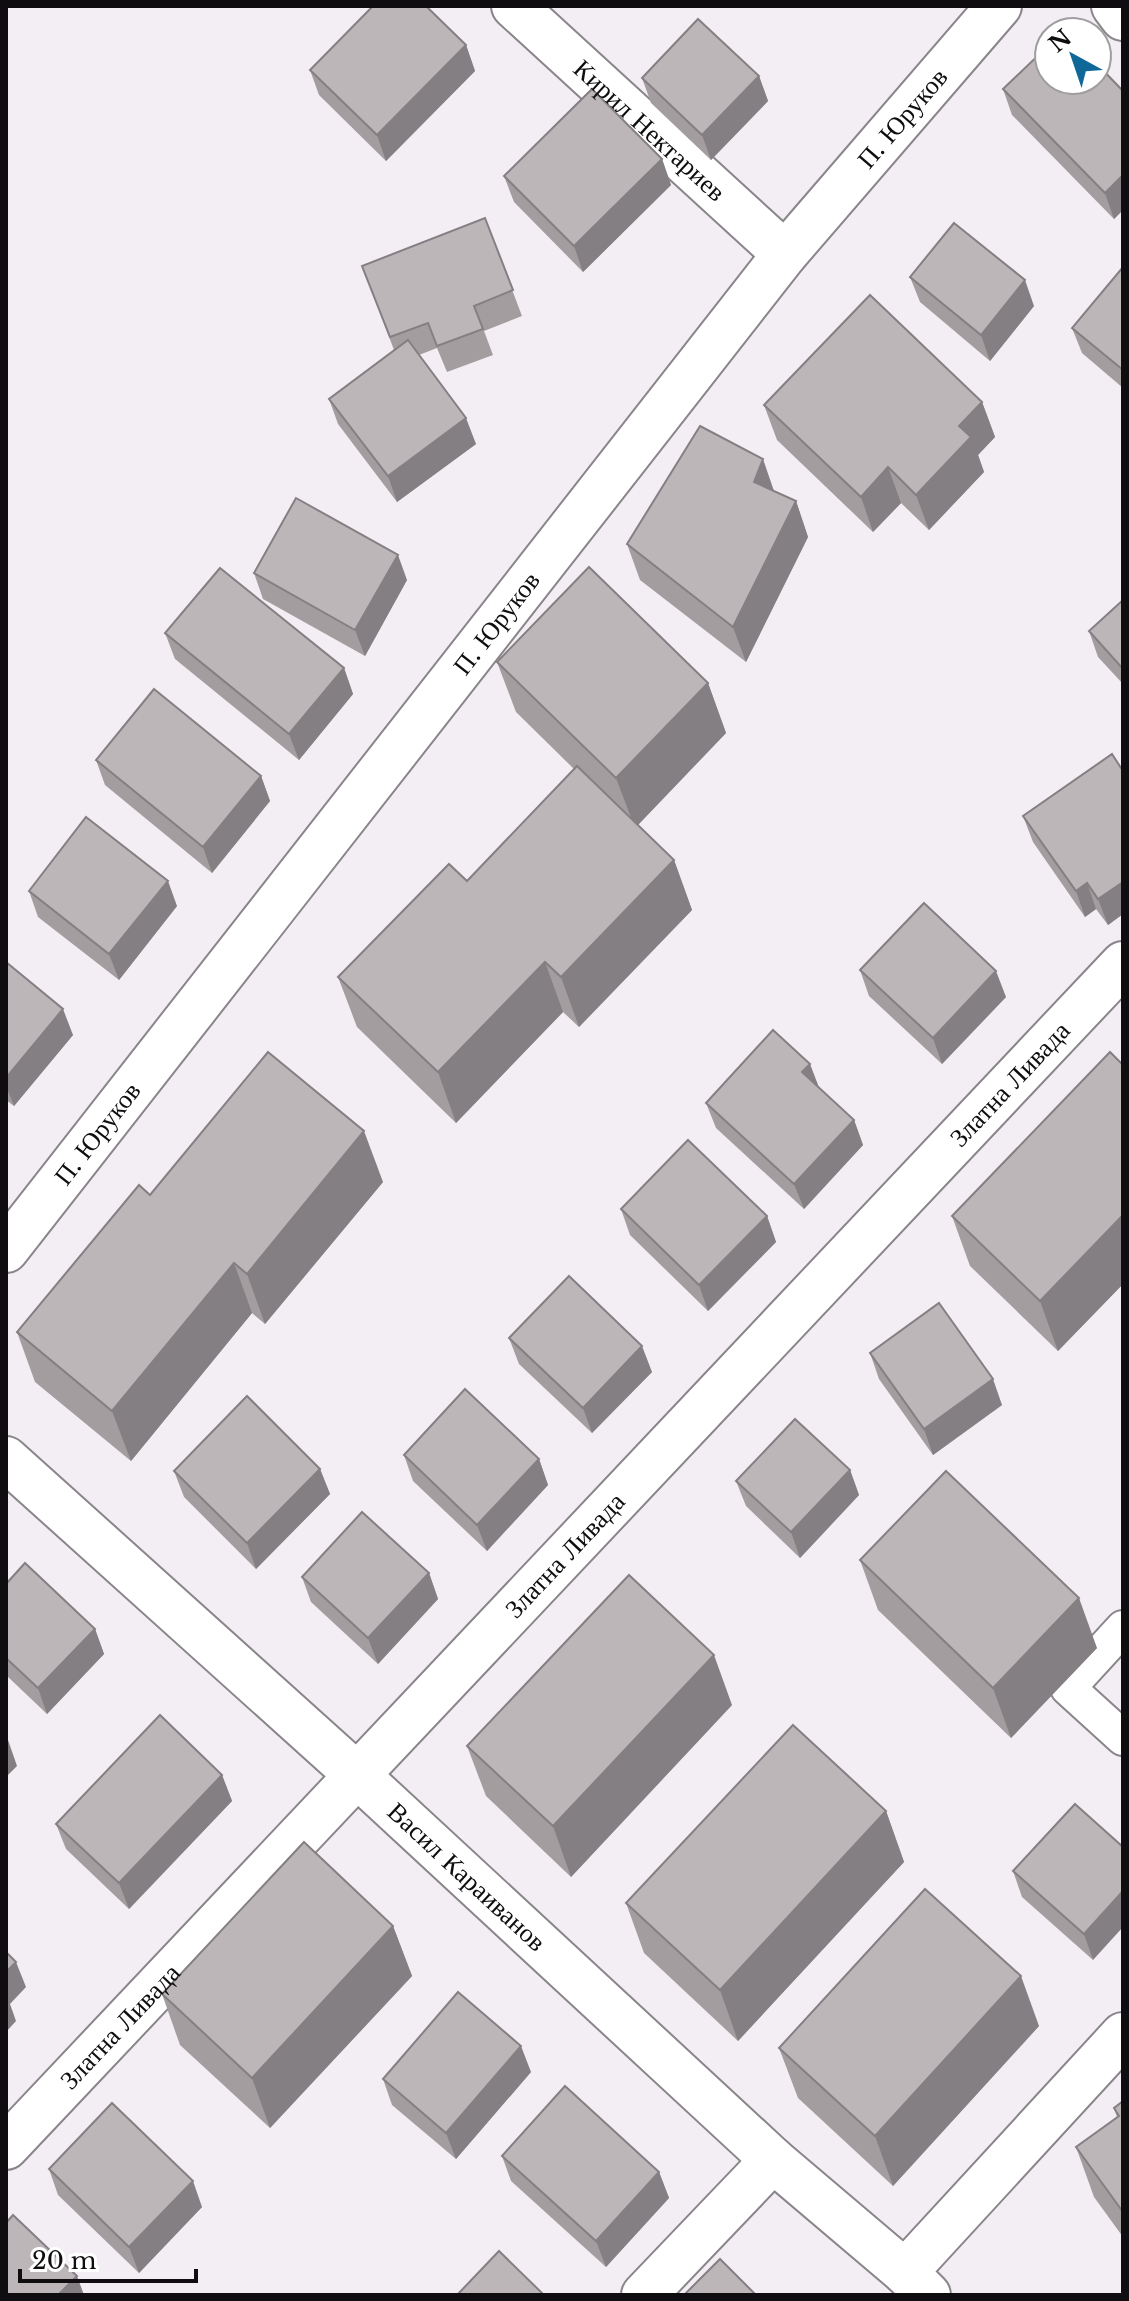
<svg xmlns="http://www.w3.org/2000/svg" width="1129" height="2301" viewBox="0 0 1129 2301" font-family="'Libre Baskerville',serif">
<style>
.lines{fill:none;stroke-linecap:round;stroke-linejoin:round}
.service-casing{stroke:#8a858a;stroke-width:38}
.minor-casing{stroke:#8a858a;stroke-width:48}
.service{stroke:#fff;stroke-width:34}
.minor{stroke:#fff;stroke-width:44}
.wall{fill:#a39d9f}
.shaded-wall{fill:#847f82}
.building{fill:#bdb6b9;stroke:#847f82;stroke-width:2}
.labels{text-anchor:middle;stroke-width:6;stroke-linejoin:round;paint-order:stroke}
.street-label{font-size:26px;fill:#0f0d0f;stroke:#fff}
</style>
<rect width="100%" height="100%" fill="#f3eef3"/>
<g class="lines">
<g class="service-casing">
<path id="service" d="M1123 1628 1068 1688 1123 1738"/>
</g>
<g class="minor-casing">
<g id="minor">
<path id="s1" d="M514 6 785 254"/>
<path d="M1114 6 1123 18"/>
<path id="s2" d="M6 1250 785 254 999 6"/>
<path id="s3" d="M6 1459 357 1775 773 2160 905 2272 928 2295"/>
<path id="s4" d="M6 2147 1123 964"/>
<path d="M905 2272 1123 2035"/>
<path d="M644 2295 773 2160"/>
</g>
</g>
<use href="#service" class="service"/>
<use href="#minor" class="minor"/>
</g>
<g class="wall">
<path d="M466 45 475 71 386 161 319 95 310 70Z"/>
<path d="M759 76 768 101 711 160 651 103 642 78Z"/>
<path d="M1003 89 1123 91V210L1114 219 1012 115Z"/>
<path d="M662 159 671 185 583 272 514 202 504 176Z"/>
<path d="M485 218 522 316 484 331 493 355 447 372 437 348 419 355 476 444 397 502 338 424 329 399 394 350 372 292Z"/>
<path d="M1123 267V388L1082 353 1072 328Z"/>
<path d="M910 277 1034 306 990 361 920 302Z"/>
<path d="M982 402 995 437 978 455 984 472 929 530 901 503 873 532 777 440 764 405Z"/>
<path d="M775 491 796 501 808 537 746 662 640 580 627 544Z"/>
<path d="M254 573 407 580 365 656 263 599Z"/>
<path d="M1123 600V684L1098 657 1089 631Z"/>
<path d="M165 633 344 668 353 694 299 760 175 659Z"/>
<path d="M497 662 708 683 726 733 638 825 674 860 692 910 579 1027 563 1012 456 1123 357 1027 338 977 467 881 574 769 516 712Z"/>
<path d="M96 760 261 776 270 801 212 873 105 785Z"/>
<path d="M1123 771V914L1108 925 1096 909 1085 917 1033 842 1023 816Z"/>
<path d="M29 891 177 906 119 980 38 917Z"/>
<path d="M6 962 73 1035 14 1106 6 1100Z"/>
<path d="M860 970 1006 997 942 1064 869 996Z"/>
<path d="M1123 1065V1284L1058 1351 970 1266 952 1216Z"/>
<path d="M818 1087 854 1120 863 1145 804 1209 716 1128 706 1103Z"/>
<path d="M383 1182 265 1324 252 1313 131 1461 35 1382 17 1332 150 1195Z"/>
<path d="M621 1209 767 1216 776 1242 708 1311 630 1235Z"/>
<path d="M509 1338 652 1372 592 1433 519 1364Z"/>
<path d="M870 1353 1002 1405 933 1455 879 1379Z"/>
<path d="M404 1455 539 1459 548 1485 487 1551 413 1481Z"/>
<path d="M320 1469 330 1494 256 1569 184 1497 174 1471Z"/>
<path d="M850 1470 859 1495 800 1558 746 1506 736 1481Z"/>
<path d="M860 1560 1097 1648 1011 1738 878 1610Z"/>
<path d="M429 1573 438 1599 378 1664 311 1602 302 1577Z"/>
<path d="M6 1584 95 1629 104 1654 47 1714 6 1675Z"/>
<path d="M732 1705 571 1877 486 1796 467 1746Z"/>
<path d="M222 1775 232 1801 129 1909 66 1849 56 1824Z"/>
<path d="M1075 1804 1093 1960 1022 1897 1013 1871Z"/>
<path d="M886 1811 904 1862 738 2041 644 1953 626 1903Z"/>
<path d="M393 1926 412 1976 270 2128 180 2045 162 1994Z"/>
<path d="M1039 2026 893 2186 798 2098 779 2048Z"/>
<path d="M531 2072 456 2159 392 2105 383 2079Z"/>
<path d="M1123 2101V2237L1094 2197 1076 2147 1117 2117 1114 2108Z"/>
<path d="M502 2156 659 2172 669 2198 606 2267 511 2181Z"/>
<path d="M49 2169 202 2207 139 2273 58 2195Z"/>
</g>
<g class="shaded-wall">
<path d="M466 45 475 71 386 161 377 135Z"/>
<path d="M759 76 768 101 711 160 702 135Z"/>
<path d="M662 159 671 185 583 272 574 246Z"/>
<path d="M1123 175V210L1114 219 1105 193Z"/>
<path d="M1025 280 1034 306 990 361 981 335Z"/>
<path d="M982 402 995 437 978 455 984 472 929 530 916 495 959 426Z"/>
<path d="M466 418 476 444 397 502 388 476Z"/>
<path d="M763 459 775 494 754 482Z"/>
<path d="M888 467 901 503 873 532 861 497Z"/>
<path d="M796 501 808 537 746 662 733 627Z"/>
<path d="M398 555 407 580 365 656 355 630Z"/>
<path d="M344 668 353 694 299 760 289 734Z"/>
<path d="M708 683 726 733 635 828 616 778Z"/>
<path d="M261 776 270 801 212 873 203 847Z"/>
<path d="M674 860 692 910 579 1027 561 977Z"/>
<path d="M168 881 177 906 119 980 109 954Z"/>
<path d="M1123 882V914L1108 925 1098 899Z"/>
<path d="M1087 883 1096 909 1085 917 1076 891Z"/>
<path d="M545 962 563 1012 456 1123 438 1072Z"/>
<path d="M996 971 1006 997 942 1064 933 1038Z"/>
<path d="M63 1009 73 1035 14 1106 6 1086V1078Z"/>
<path d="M810 1064 820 1090 802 1072Z"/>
<path d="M854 1120 863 1145 804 1209 794 1184Z"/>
<path d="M364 1131 383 1182 265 1324 247 1274Z"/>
<path d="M1123 1215V1284L1058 1351 1040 1301Z"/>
<path d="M767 1216 776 1242 708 1311 699 1285Z"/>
<path d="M234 1263 252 1313 131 1461 112 1411Z"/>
<path d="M642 1346 652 1372 592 1433 583 1408Z"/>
<path d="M993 1379 1002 1405 933 1455 924 1429Z"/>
<path d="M539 1459 548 1485 487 1551 477 1525Z"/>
<path d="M320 1469 330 1494 256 1569 247 1543Z"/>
<path d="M850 1470 859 1495 800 1558 791 1532Z"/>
<path d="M429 1573 438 1599 378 1664 368 1638Z"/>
<path d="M1079 1598 1097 1648 1011 1738 993 1688Z"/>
<path d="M95 1629 104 1654 47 1714 38 1688Z"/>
<path d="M714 1655 732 1705 571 1877 553 1826Z"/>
<path d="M8 1740 17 1766 6 1777V1742Z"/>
<path d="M222 1775 232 1801 129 1909 119 1883Z"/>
<path d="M886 1811 904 1862 738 2041 720 1990Z"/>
<path d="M1123 1891V1927L1093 1960 1084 1934Z"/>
<path d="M393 1926 412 1976 270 2128 252 2078Z"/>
<path d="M16 1962 26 1987 10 2004 16 2021 6 2032V1972Z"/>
<path d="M1021 1976 1039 2026 893 2186 875 2136Z"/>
<path d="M521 2046 531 2072 456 2159 446 2133Z"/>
<path d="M659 2172 669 2198 606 2267 596 2241Z"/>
<path d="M193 2181 202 2207 139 2273 129 2247Z"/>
<path d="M77 2276 84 2295H58Z"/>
</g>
<g class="building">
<path d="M373 6H426L466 45 377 135 310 70Z"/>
<path d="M698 19 759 76 702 135 642 78Z"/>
<path d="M1049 45V80H1097V64L1123 91V175L1105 193 1003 89Z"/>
<path d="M592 89 662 159 574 246 504 176Z"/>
<path d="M485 218 513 290 474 306 483 329 437 346 428 323 390 337 362 266Z"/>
<path d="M954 223 1025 280 981 335 910 277Z"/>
<path d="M1123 267V370L1072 328Z"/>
<path d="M870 295 982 402 959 426 971 437 916 495 888 467 861 497 764 405Z"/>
<path d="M408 340 466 418 388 476 329 399Z"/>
<path d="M700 426 763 459 754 482 796 501 733 627 627 544Z"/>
<path d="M296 498 398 555 355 630 254 573Z"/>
<path d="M589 567 708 683 616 778 497 662Z"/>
<path d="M220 568 344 668 289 734 165 633Z"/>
<path d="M1123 600V669L1089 631Z"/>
<path d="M154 689 261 776 203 847 96 760Z"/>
<path d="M1112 754 1123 771V882L1098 899 1087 883 1076 891 1023 816Z"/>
<path d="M577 766 674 860 561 977 545 962 438 1072 338 977 449 864 467 881Z"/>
<path d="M86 817 168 881 109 954 29 891Z"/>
<path d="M924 903 996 971 933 1038 860 970Z"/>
<path d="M6 962 63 1009 6 1078Z"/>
<path d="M773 1030 810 1064 802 1072 854 1120 794 1184 706 1103Z"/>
<path d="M268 1052 364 1131 247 1274 234 1263 112 1411 17 1332 139 1185 150 1195Z"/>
<path d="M1110 1052 1123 1065V1215L1040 1301 952 1216Z"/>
<path d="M688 1140 767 1216 699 1285 621 1209Z"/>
<path d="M569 1276 642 1346 583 1408 509 1338Z"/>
<path d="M939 1303 993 1379 924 1429 870 1353Z"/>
<path d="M465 1389 539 1459 477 1525 404 1455Z"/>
<path d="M247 1396 320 1469 247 1543 174 1471Z"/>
<path d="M795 1419 850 1470 791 1532 736 1481Z"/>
<path d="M946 1471 1079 1598 993 1688 860 1560Z"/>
<path d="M362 1512 429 1573 368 1638 302 1577Z"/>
<path d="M25 1563 95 1629 38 1688 6 1658V1584Z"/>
<path d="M629 1575 714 1655 553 1826 467 1746Z"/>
<path d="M160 1715 222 1775 119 1883 56 1824Z"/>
<path d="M793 1725 886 1811 720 1990 626 1903Z"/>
<path d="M1075 1804 1123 1847V1891L1084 1934 1013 1871Z"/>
<path d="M304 1842 393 1926 252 2078 162 1994Z"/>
<path d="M925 1889 1021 1976 875 2136 779 2048Z"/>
<path d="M6 1952 16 1962 6 1972Z"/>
<path d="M458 1992 521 2046 446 2133 383 2079Z"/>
<path d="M565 2086 659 2172 596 2241 502 2156Z"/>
<path d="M1123 2101V2212L1076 2147 1119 2116 1114 2108Z"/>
<path d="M112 2103 193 2181 129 2247 49 2169Z"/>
<path d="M13 2215 77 2276 58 2295H6V2223Z"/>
<path d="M499 2251 544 2295H457Z"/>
<path d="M720 2259 756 2295H684Z"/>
</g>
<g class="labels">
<g class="street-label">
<text dy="9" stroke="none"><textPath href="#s2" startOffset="1444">П. Юруков</textPath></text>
<text dy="9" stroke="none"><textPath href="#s1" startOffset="184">Кирил Нектариев</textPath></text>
<text dy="9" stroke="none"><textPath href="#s2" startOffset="796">П. Юруков</textPath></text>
<text dy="9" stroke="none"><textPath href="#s4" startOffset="1462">Златна Ливада</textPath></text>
<text dy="9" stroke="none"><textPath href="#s2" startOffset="148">П. Юруков</textPath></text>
<text dy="9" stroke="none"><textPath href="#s4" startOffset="814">Златна Ливада</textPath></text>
<text dy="9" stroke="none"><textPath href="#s3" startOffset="622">Васил Караиванов</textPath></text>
<text dy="9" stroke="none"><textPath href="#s4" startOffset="166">Златна Ливада</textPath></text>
</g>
</g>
<rect width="1129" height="2301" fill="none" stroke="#0f0d0f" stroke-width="16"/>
<g transform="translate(1073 56) rotate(320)"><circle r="38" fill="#ffffff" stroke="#9f9e9f" stroke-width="2"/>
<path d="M0-6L14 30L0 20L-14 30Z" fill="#0f6898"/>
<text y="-12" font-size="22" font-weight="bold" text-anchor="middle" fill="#0f0d0f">N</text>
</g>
<path d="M20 2269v12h176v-12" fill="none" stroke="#0f0d0f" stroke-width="4"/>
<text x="32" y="2269" font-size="24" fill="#0f0d0f" stroke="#ffffff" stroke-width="6" paint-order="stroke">20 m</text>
</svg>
